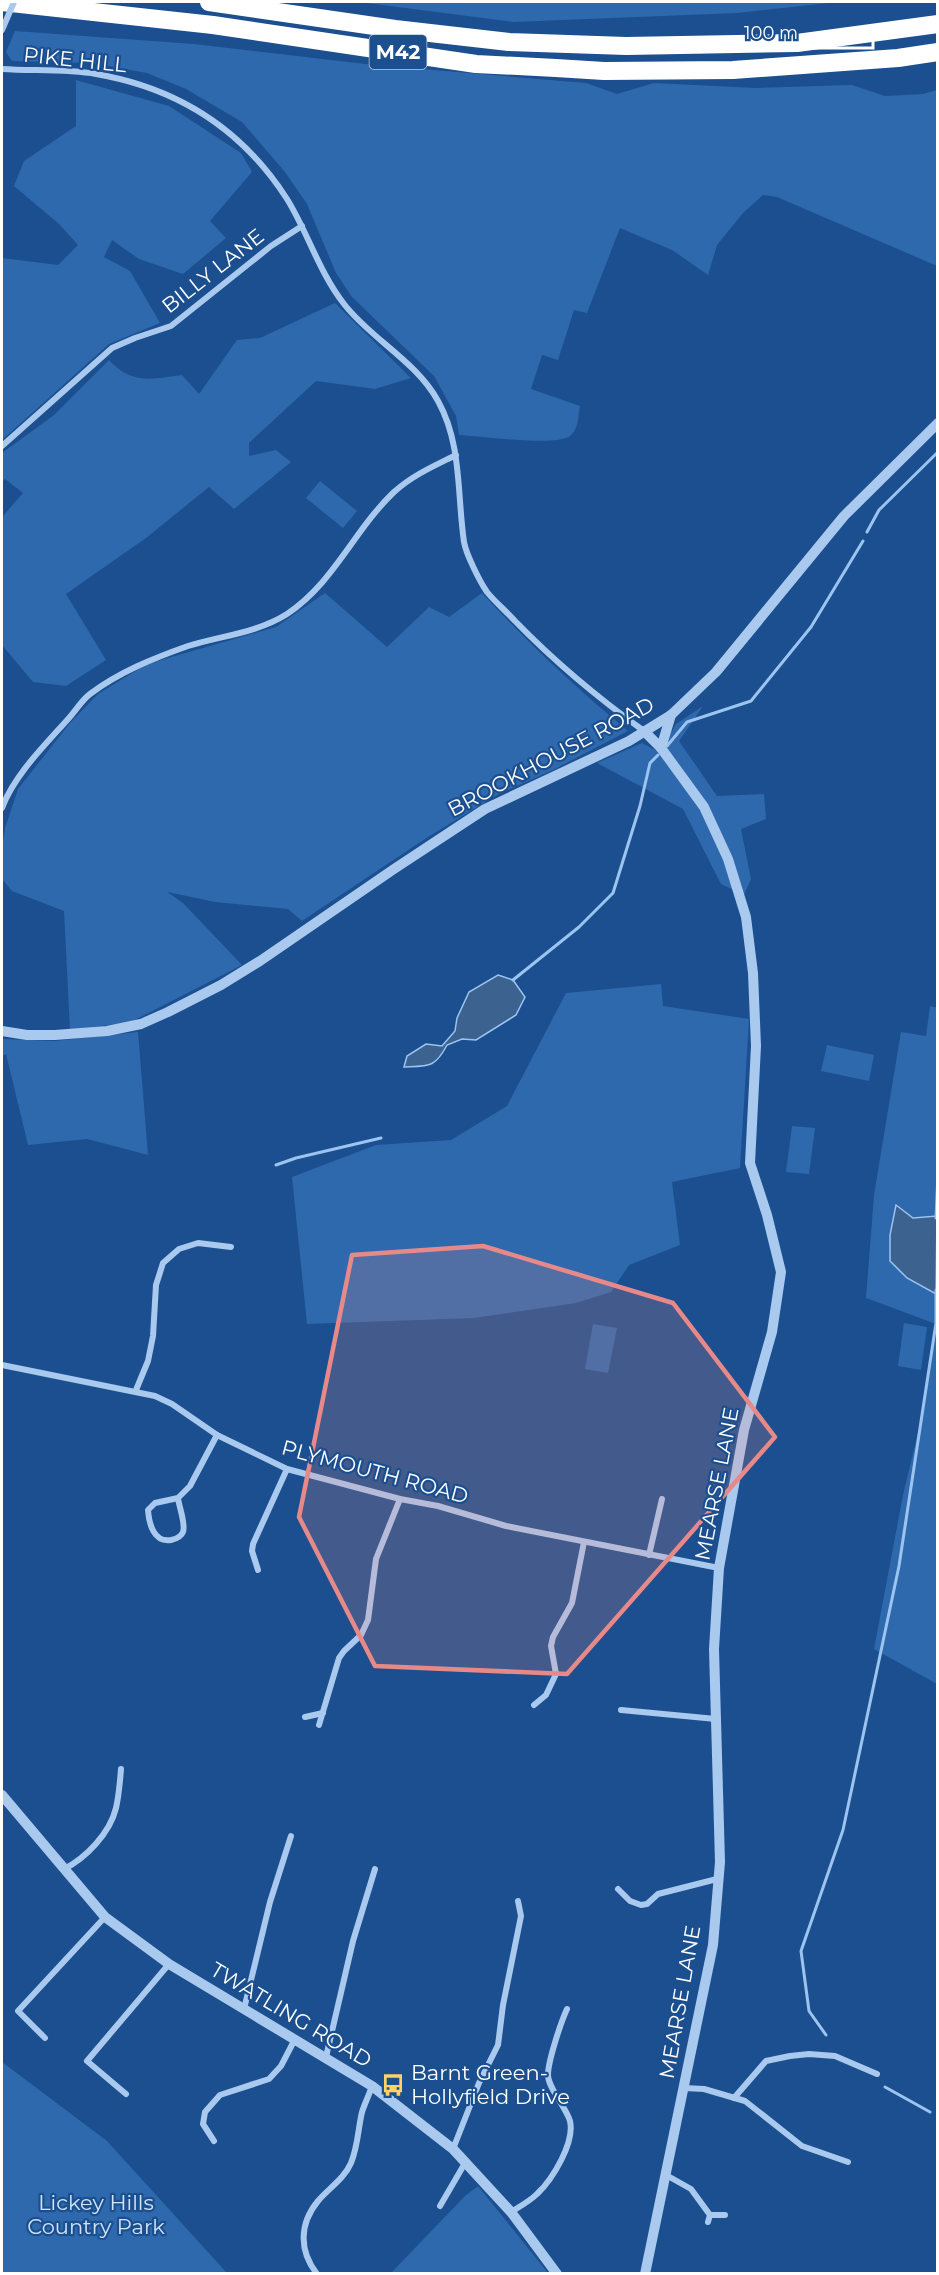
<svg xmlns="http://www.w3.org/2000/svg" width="939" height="2275" viewBox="0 0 939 2275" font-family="Montserrat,sans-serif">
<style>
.green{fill:#2e69ad}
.water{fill:#3c6290;stroke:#9cc4f0;stroke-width:1.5}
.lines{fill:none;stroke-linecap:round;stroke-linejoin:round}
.stream{stroke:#9cc4f0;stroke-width:3}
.minor{stroke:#a9c9ee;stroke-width:6}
.tertiary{stroke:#a9c9ee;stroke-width:10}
.motorway{stroke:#fff;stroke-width:18}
.minor-bridge{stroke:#a9c9ee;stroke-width:6}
.marked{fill:#e88989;fill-opacity:0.2;stroke:#e88989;stroke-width:4.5;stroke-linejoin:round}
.labels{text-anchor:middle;stroke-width:4.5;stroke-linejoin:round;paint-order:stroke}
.shield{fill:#1b4f8f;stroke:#bbcadd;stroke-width:1.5}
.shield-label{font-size:20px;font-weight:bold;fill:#fff}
.street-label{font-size:21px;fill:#fff;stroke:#1b4f8f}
.poi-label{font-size:21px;fill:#fff;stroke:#1b4f8f;text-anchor:start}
.park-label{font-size:21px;fill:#cfe3fa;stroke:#1b4f8f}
</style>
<rect width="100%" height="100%" fill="#1b4f8f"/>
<g class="green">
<path d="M359 2H838L737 13 513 22Z"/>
<path d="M15 31 194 44 374 65 586 83 617 94 654 83 756 88 852 85 885 96 923 94 937 90V266L777 197 763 195 743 213 717 245 708 275 672 250 620 228 587 313 574 310 558 360 542 355 531 389 580 406C578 416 579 429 570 436 556 447 481 436 459 435L456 416 434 376 352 297 336 273 307 204 285 172 242 122 186 89 147 73 92 63 12 61 6 52Z"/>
<path d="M76 80 169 106 241 153 252 172 210 221 226 238 183 274 139 259 112 240 104 257 130 271 160 323 109 344 2 440V258L58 265 78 245 59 224 14 186 24 161 76 126Z"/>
<path d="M335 303 411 378 375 389 316 381 249 443V456L276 450 291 462 234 509 209 487 146 538 66 594 106 660 66 686 33 682 2 645V517L23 493 5 479 2 482V453L54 415 109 360C132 385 151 379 182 375L199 394 237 340 260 338Z"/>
<path d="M320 481 357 511 343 528 306 498Z"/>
<path d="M325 593 387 647 429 607 449 617 482 593C528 643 576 688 628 731L553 770 497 795 428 837 302 921 288 909 215 902 167 892 183 903 242 965 131 1022 70 1030 64 911 12 891 2 879V848L5 828 18 789 70 723 98 694 147 664 276 627Z"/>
<path d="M703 706 679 741 717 796 764 794 766 819 741 829 751 879 744 895 721 884 683 809 597 763 642 743 657 751 663 747 676 724Z"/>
<path d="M661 984 663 1006 749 1019 740 1168 672 1182 680 1245 629 1265 611 1292 576 1303 474 1318 307 1324 292 1177 376 1145 451 1140 507 1106 566 993Z"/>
<path d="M930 1006 938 1008 937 1216 913 1218 896 1206 890 1235V1261L937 1294V1684L874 1649 903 1495 924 1408 936 1324 866 1298 874 1195 901 1032 926 1036Z"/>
<path d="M138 1032 148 1155 87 1139 28 1145 6 1054 2 1056V1039L55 1041Z"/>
<path d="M827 1045 874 1055 869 1081 821 1071Z"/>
<path d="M792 1126 815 1128 809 1174 786 1172Z"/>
<path d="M904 1323 927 1327 921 1370 898 1366Z"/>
<path d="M593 1324 617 1328 608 1373 585 1369Z"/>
<path d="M2 2062 107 2141 227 2273H2Z"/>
<path d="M478 2186 548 2273H391L465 2196Z"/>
</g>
<g class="water">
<path d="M498 975 513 980 525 997 516 1015 476 1040 462 1039 447 1045C435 1068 429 1066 404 1067L407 1056 426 1044 442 1046 455 1031 457 1018 469 992Z"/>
<path d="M896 1205 913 1218 937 1216 936 1294 907 1278 890 1261V1235Z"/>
</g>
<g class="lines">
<g class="stream">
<path d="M867 532 879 510 938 452"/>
<path d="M667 746 687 722 751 701 811 627 863 541"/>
<path d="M513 980 579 927 613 893 640 806 650 763 658 755"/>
<path d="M276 1165 296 1158 381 1138"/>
<path d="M936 1218 938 1174"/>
<path d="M826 2035 809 2011 801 1951 843 1830 899 1566 936 1323V1290"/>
<path d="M885 2087 930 2112"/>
</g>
<g class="minor">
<path d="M2 69C33 71 66 69 96 74 177 88 242 129 287 199 308 233 319 272 344 304 371 339 416 361 438 401 462 444 457 494 464 542 466 554 480 582 487 592 495 602 506 611 515 621 554 661 598 698 644 731"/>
<path d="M2 446 112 348 135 338 171 326 271 246 302 226"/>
<path d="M2 808C14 775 46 744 69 718 76 710 82 700 90 694 119 672 154 658 188 646 220 636 257 633 287 614 334 583 354 530 394 492 413 475 434 466 456 455"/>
<path d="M2 1365 155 1396 172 1404 217 1435 287 1469 400 1499 438 1506 506 1526 719 1568"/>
<path d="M136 1390 148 1361 153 1336 156 1285 163 1263 179 1249 198 1243 231 1247"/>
<path d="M178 1498 155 1503 148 1510C149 1524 154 1543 171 1540 176 1539 181 1537 183 1532 186 1524 179 1507 178 1498L190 1486 217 1435"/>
<path d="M649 1555 662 1499"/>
<path d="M258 1570 252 1551 253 1544 287 1469"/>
<path d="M534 1705 546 1695 556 1674 551 1646 553 1637 572 1603 584 1542"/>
<path d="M621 1710 716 1719"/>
<path d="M305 1717 323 1713"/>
<path d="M319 1725 339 1658 344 1651 361 1635 368 1620 376 1559 400 1499"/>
<path d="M64 1869C86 1858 110 1833 116 1808 119 1795 120 1782 121 1769"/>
<path d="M618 1889 630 1901 641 1905 647 1904 658 1894 717 1879"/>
<path d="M244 2009 270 1902 291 1836"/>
<path d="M45 2038 18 2011 105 1917"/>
<path d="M326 2057 353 1941 375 1869"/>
<path d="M684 2088 704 2089 745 2101 802 2146 848 2162"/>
<path d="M126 2094 87 2061 169 1964"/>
<path d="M734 2098 766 2061 790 2056 809 2054 835 2056 877 2074"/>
<path d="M214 2141 203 2124 205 2112 220 2095 269 2079 281 2066 295 2039"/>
<path d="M453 2149 479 2083 498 2045 503 2005 521 1916 518 1901"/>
<path d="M666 2175 691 2189 710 2215"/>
<path d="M440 2206 465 2163"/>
<path d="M511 2212C519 2207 530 2201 537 2194 553 2179 575 2142 570 2121 566 2107 548 2088 548 2075 548 2061 561 2022 567 2009"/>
<path d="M708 2222 710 2215H725"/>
<path d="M317 2274C299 2251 299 2224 318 2201 329 2188 344 2179 351 2163 358 2146 358 2129 362 2112 365 2103 369 2095 372 2086"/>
</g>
<g class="tertiary">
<path d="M644 731 661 748 704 807 728 859 746 917 753 973 756 1046 750 1163 767 1215 781 1272 772 1332 744 1430 719 1568 714 1649 720 1862 713 1945 645 2274"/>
<path d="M661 748 671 715"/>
<path d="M2 1031 27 1035H55L107 1031 141 1024 168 1012 221 985 260 961 394 869 485 809 629 741 671 715 716 672 844 516 938 423"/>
<path d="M2 1795 105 1917 169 1964 372 2086 453 2149 511 2212 557 2274"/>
</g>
<g class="motorway">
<path d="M2 2 213 25 476 64 556 68 604 71 733 70 898 58 938 52"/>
<path d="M209 2 395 29 509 42 626 46 797 43 938 24"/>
</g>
<path class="minor-bridge" d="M2 30 14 2"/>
</g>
<path class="marked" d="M483 1246 673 1303 775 1437 567 1674 375 1666 299 1517 352 1255Z"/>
<defs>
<g id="bus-bare" transform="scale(1.8)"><path d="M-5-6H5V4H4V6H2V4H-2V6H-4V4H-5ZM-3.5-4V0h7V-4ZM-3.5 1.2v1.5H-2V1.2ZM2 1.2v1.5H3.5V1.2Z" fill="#ffd166" stroke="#1b4f8f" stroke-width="2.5" paint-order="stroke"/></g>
</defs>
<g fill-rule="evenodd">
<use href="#bus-bare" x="393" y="2085"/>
</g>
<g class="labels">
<rect class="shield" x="369.5" y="35" width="57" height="34" rx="4.5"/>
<g class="shield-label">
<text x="398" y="59">M42</text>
</g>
<g class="street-label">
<text transform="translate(75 60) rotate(6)" y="7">PIKE HILL</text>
<text transform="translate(213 271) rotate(-38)" y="7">BILLY LANE</text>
<text transform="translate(551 757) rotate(-28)" y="7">BROOKHOUSE ROAD</text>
<text transform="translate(375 1472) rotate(15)" y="7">PLYMOUTH ROAD</text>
<text transform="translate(717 1484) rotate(-79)" y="7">MEARSE LANE</text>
<text transform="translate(680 2002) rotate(-80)" y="7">MEARSE LANE</text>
<text transform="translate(291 2015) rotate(31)" y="7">TWATLING ROAD</text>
</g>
<g class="poi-label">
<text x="411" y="2080">Barnt Green-<tspan x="411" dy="24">Hollyfield Drive</tspan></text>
</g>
<g class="park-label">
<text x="96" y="2210">Lickey Hills<tspan x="96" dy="24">Country Park</tspan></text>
</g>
</g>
<rect width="939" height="2275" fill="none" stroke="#ffffff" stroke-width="6"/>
<path d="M735 39v9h138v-9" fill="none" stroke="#ffffff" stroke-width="3"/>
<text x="744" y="39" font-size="18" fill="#ffffff" stroke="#1b4f8f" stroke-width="4.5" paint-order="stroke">100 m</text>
</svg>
